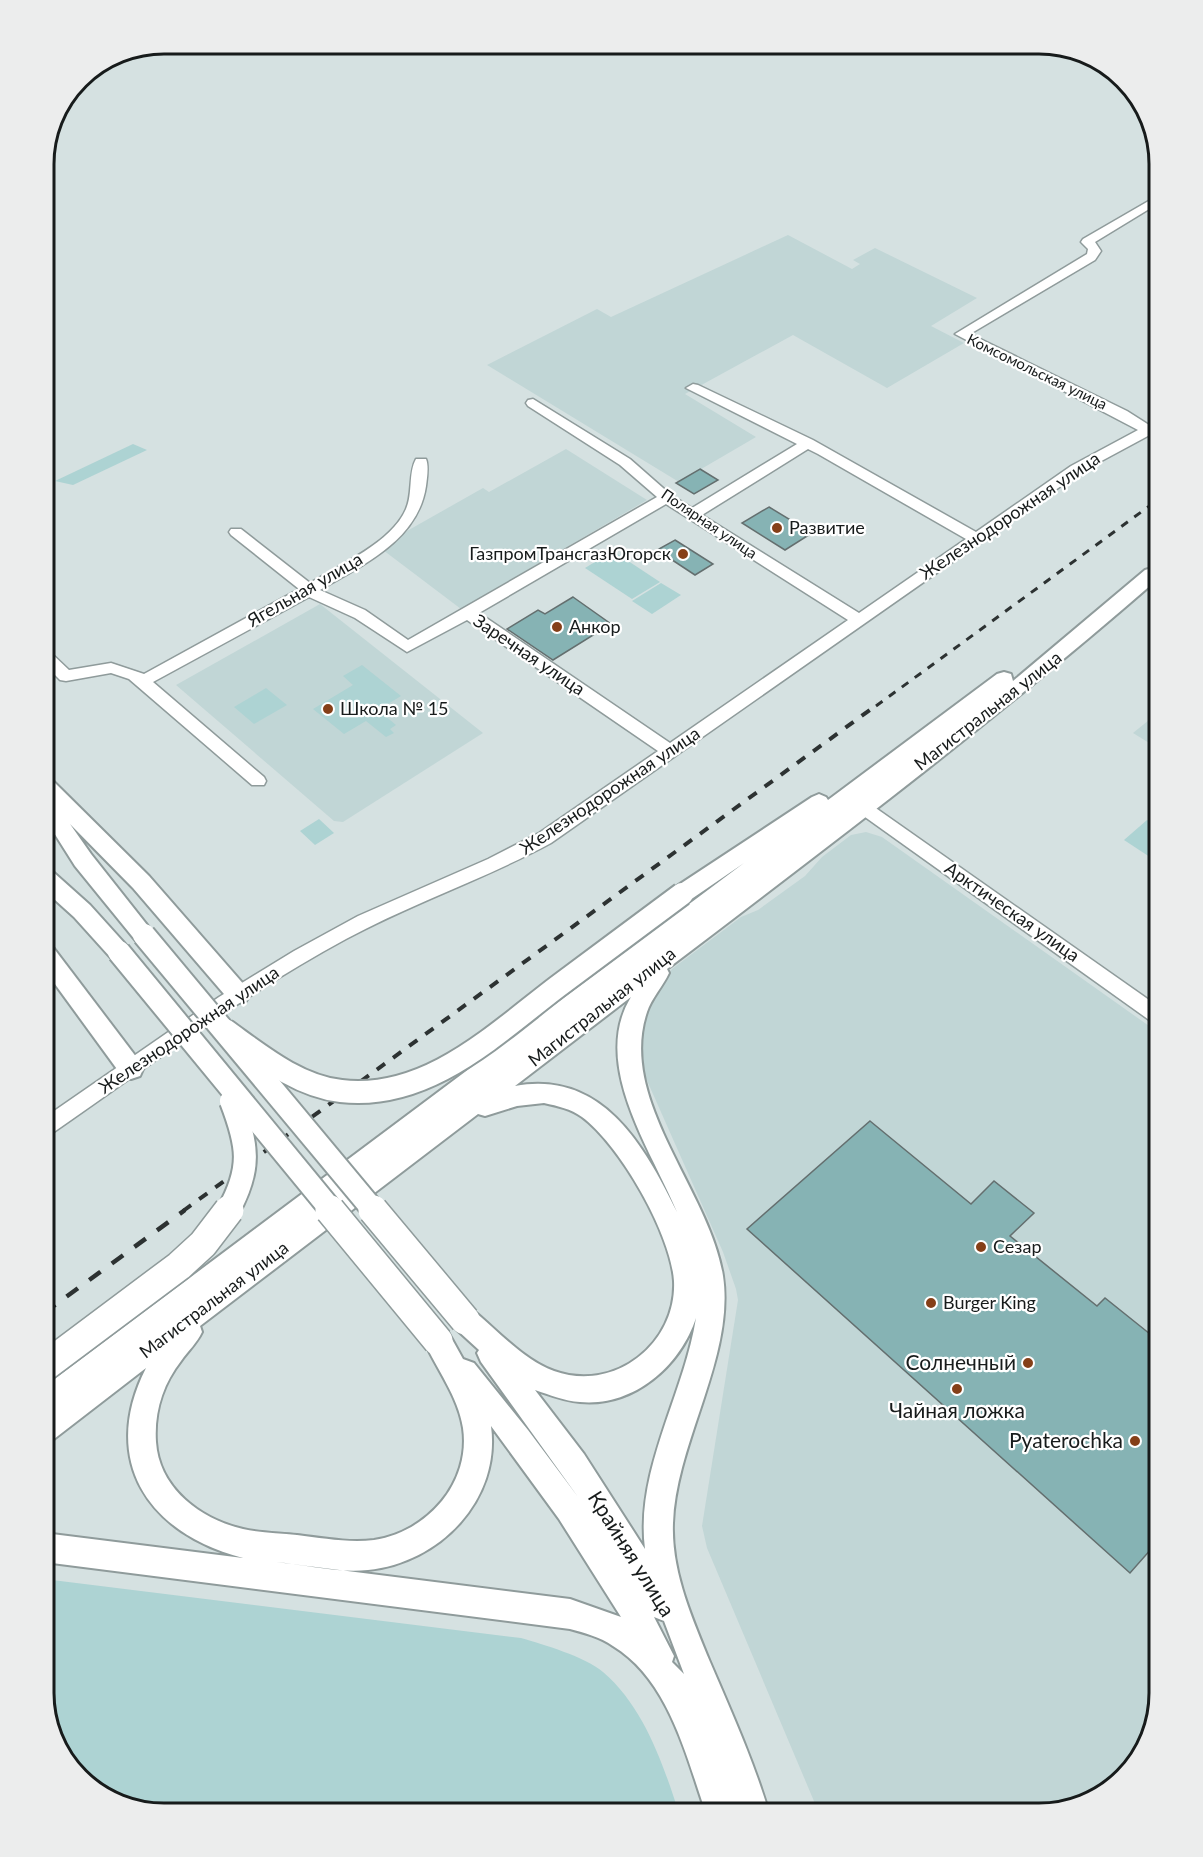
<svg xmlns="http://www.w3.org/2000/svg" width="1203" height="1857" viewBox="0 0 1203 1857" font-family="Lato,sans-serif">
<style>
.built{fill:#c1d6d6}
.green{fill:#add3d3}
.building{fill:#86b3b4;stroke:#646f6f;stroke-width:1.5}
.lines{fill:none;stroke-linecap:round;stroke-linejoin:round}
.minor-casing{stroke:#8f9b9b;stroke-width:3}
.major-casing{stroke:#8f9b9b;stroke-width:4}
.minor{fill:#fff;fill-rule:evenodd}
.major{fill:#fff;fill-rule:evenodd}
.rail-far2{stroke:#2d3232;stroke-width:3;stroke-dasharray:8 8;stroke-linecap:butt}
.rail-far1{stroke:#2d3232;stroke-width:4;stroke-dasharray:10 10;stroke-linecap:butt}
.rail{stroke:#2d3232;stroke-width:4.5;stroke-dasharray:14 14;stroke-linecap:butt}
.major-bridge-far1-casing{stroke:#8f9b9b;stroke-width:26;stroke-linecap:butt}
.major-bridge-casing{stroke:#8f9b9b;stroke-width:32;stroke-linecap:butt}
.major-bridge-far1{stroke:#fff;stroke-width:22}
.major-bridge{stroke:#fff;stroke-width:29}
.poi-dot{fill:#853f18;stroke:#fff;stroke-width:2}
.labels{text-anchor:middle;stroke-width:4.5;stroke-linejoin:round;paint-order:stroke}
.far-street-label{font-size:15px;fill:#171b1b;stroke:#fff}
.street-label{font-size:18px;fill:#171b1b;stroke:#fff}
.poi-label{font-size:18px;fill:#171b1b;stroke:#fff;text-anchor:start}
.near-poi-label{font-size:21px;fill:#171b1b;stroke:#fff;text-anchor:end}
.near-street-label{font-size:21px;fill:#171b1b;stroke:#fff}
.rim{fill:none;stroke:#171b1b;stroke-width:3}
</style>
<rect width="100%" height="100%" fill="#d5e1e1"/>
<g class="built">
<path d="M788 235 852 269 860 264 853 260 875 248 977 298 931 326 964 343 887 388 793 335 685 394 756 437 679 482 487 365 597 309 611 317Z"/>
<path d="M566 449 647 500 461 609 383 550 407 531 483 488 489 492Z"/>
<path d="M320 604 483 733 343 822 334 821 176 685Z"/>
<path d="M1159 712V749L1133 733Z"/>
<path d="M866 832 882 837 1159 1033V1694L1139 1760 1106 1790 1011 1813H819L707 1548 702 1526 738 1300 736 1289 723 1252 645 1076 639 1039 646 1010 658 988 672 969 741 917 758 910 805 876 822 857 851 835Z"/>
</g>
<g class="green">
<path d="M133 444 147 450 73 485 55 481Z"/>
<path d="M613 551 660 582 632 599 585 568Z"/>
<path d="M661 583 681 595 652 614 632 601Z"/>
<path d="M362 665 401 696 378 710 396 725 390 729 394 733 386 737 366 721 344 734 313 709 353 685 343 676Z"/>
<path d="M266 688 287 705 254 724 234 707Z"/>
<path d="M319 819 334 833 315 845 300 831Z"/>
<path d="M1147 820 1159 828V863L1124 840Z"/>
<path d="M44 1579 521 1638C544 1645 584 1656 603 1672 644 1707 663 1764 679 1813H156L97 1793 56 1747 44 1693Z"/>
</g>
<g class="building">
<path d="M700 469 718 480 694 494 676 483Z"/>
<path d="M769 507 812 533 785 550 742 523Z"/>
<path d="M675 540 713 564 695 575 657 550Z"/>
<path d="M573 597 611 624 553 660 507 629 538 610 545 614Z"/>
<path d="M870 1121 971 1204 994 1181 1034 1213 1010 1236 1097 1306 1105 1298 1160 1342V1539L1130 1573 747 1229Z"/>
</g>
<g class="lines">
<g class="minor-casing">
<g id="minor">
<path d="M1159 195V203L1095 242 1101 251 1095 260 970 334 1127 411 1149 425 1159 421V430L1081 472 551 843C485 879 412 903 346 939 242 995 148 1067 51 1134L44 1136V1118L219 997 294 951 358 916 488 859 539 833 658 751 467 620 407 652 355 618 309 597 153 682 264 777 266 781 264 785H252L129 679 111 673 66 681 60 680 44 664V651L50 652 69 670 111 663 144 674 299 589 231 535 229 532 231 529H241L310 583C340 565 392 542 406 509 413 494 408 473 416 459H426C429 466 427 478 426 486 418 541 362 565 320 590L365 610 408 640 657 497 620 465 528 406 526 403 528 400 533 399 630 459 671 495 692 508 797 444 686 388 693 384 698 385 813 440 976 532 1071 466 1138 430 955 334 1087 254 1088 249 1081 242 1083 239ZM808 449 818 454 966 539 859 613 702 515ZM666 504 848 620 670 743 479 613Z"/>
<path d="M864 802 870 804 1159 1007V1024L1152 1022 858 812 856 808 858 804Z"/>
</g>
</g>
<g class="major-casing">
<g id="major">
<path d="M1152 568 1159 570V578C1001 716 834 842 667 969L669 973C663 986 651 999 647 1012 617 1100 710 1191 723 1276 735 1356 676 1442 673 1523 671 1571 692 1618 710 1662 731 1711 754 1762 769 1813H706C686 1756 669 1680 613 1646 600 1637 585 1633 570 1629L44 1562V1533L243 1558C149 1534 99 1461 146 1368L54 1439 44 1443V1387L744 863 690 900 682 902 674 900 671 894 674 888 812 797 819 794 826 797 828 800 997 674 1004 672 1011 674 1013 681 1145 570ZM631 997C590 1064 652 1151 677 1212 644 1145 602 1070 515 1086ZM544 1103C558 1106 571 1109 582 1117 620 1145 671 1234 674 1281 677 1343 615 1393 554 1371 524 1360 499 1332 474 1311L465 1308 456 1311 452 1320 456 1329 479 1350 477 1353 481 1362 578 1497 528 1430 474 1363 463 1359 448 1332 438 1328 428 1332 424 1341C437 1370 458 1396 463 1428 471 1483 427 1532 374 1540 348 1543 322 1538 297 1535 279 1533 260 1533 243 1529 200 1519 159 1488 156 1442 154 1412 163 1384 181 1361 188 1351 197 1343 202 1332L200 1326 478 1114 485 1116 517 1106ZM696 1318C684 1395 635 1470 645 1549L584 1454 535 1390C550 1395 564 1401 580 1402 634 1407 680 1366 696 1318ZM491 1426 559 1519 621 1617 570 1599 276 1562C306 1565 337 1573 368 1570 439 1563 501 1500 491 1426ZM654 1617 664 1621 684 1674 672 1662 674 1656Z"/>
<path d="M44 776 51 779 149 876 246 987 250 994 246 1001 238 1003 230 1001 133 888 70 824 91 854 155 935 152 941 144 944 136 941 75 866 44 817Z"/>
<path d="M44 869 52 871 90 905 127 946 130 952 127 958 119 961 111 958 74 917 44 890Z"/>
<path d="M44 943 52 946 140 1062 143 1069 140 1076 131 1079 122 1076 44 969Z"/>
</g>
</g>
<use href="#minor" class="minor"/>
<use href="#major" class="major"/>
<path class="rail-far2" d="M876 706 1159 499"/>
<path class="rail-far1" d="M183 1211 878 704"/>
<path class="rail" d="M44 1313 185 1210"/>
<g class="major-bridge-far1-casing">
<g id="major-bridge-far1">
<path d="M144 935 374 1211"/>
<path d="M119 952 332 1211"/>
<path d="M225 1030C260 1055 297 1086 341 1091 427 1101 494 1035 557 987 599 956 640 925 682 894"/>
<path d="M228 1211C252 1168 248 1145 231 1101"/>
</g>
</g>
<g class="major-bridge-casing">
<g id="major-bridge">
<path d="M330 1210 438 1341"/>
<path d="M373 1210 465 1320"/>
<path d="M44 1367 179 1266 203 1244 229 1210"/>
</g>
</g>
<use href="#major-bridge-far1" class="major-bridge-far1"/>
<use href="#major-bridge" class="major-bridge"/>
</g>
<g class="poi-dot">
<circle cx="777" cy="528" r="6"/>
<circle cx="683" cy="554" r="6"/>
<circle cx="557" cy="627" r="6"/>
<circle cx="328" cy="709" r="6"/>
<circle cx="981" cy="1247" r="6"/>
<circle cx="931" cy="1303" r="6"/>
<circle cx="1028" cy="1363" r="6"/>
<circle cx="957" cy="1389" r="6"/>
<circle cx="1135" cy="1441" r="6"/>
</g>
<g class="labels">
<g class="far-street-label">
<text transform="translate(1037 372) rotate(26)" y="5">Комсомольская улица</text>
<text transform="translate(709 524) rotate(34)" y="5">Полярная улица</text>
</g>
<g class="street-label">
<text transform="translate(1010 516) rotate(-34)" y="6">Железнодорожная улица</text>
<text transform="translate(305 590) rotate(-30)" y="6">Ягельная улица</text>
<text transform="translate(529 655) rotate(34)" y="6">Заречная улица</text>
<text transform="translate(988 711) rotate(-38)" y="6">Магистральная улица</text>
<text transform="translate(610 791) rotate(-34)" y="6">Железнодорожная улица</text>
<text transform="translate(1012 912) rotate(35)" y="6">Арктическая улица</text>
<text transform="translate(602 1007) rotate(-38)" y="6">Магистральная улица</text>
<text transform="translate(189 1030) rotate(-34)" y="6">Железнодорожная улица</text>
<text transform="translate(214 1300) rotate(-37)" y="6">Магистральная улица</text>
</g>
<g class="poi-label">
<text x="789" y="534">Развитие</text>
<text x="671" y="560" text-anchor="end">ГазпромТрансгазЮгорск</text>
<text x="569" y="633">Анкор</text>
<text x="340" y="715">Школа № 15</text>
<text x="993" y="1253">Сезар</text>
<text x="943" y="1309">Burger King</text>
</g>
<g class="near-poi-label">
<text x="1016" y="1370">Солнечный</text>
<text x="957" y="1418" text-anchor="middle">Чайная ложка</text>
<text x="1123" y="1448">Pyaterochka</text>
</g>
<g class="near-street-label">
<text transform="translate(631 1554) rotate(58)" y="7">Крайняя улица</text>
</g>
</g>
<path d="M0 0H1203V1857H0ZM164 54H1039A110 110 0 0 1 1149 164V1693A110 110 0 0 1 1039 1803H164A110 110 0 0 1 54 1693V164A110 110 0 0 1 164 54Z" fill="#eceded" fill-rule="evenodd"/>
<path class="rim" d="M164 54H1039A110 110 0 0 1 1149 164V1693A110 110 0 0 1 1039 1803H164A110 110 0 0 1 54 1693V164A110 110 0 0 1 164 54Z"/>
</svg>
